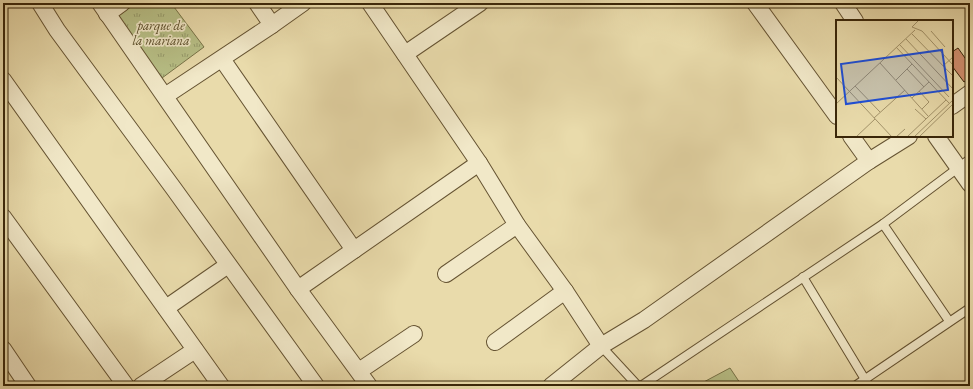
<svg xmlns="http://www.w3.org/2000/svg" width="973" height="389" viewBox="0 0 973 389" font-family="'EB Garamond',serif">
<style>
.park{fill:url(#park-tufts);stroke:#787348}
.pitch{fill:#b8c087;stroke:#787348}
.building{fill:#d18f6f;stroke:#392609}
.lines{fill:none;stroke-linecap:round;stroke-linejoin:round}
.lane-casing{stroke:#655332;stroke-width:10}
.street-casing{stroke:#655332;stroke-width:18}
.lane{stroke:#f1e8c8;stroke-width:8}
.street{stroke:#f1e8c8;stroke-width:16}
.labels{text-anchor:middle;stroke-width:3.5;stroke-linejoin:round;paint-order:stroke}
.park-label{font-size:13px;font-style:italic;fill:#594c28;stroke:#f1e8c8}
.inset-road{fill:none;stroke:#a3936a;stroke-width:1}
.view{fill:#1d4ed8;fill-opacity:0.15;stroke:#1d4ed8;stroke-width:2}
.inset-edge{fill:none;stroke:#392609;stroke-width:2}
</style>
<defs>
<pattern id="park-tufts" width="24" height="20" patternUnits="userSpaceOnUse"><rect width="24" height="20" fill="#b8c087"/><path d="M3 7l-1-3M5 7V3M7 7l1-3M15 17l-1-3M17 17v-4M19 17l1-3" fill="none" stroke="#979c6d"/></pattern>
</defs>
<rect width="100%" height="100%" fill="#e9dbab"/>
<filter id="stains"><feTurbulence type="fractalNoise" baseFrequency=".005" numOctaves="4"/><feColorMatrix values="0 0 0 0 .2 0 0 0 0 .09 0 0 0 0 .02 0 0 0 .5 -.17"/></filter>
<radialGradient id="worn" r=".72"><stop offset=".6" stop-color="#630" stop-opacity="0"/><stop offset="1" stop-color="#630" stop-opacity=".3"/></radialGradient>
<polygon class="park" points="136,3 171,3 204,47 162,78 117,17"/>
<polygon class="pitch" points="730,368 742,386 702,386 700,384"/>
<polygon class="building" points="958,48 970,65 970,78 964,82 952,66 952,52"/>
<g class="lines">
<defs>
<g id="lane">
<polyline points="883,224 949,321"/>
<polyline points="803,277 869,386"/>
<polyline points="601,346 638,386"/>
<polyline points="641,386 883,224 970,159"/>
<polyline points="855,386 970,308"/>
</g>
<g id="street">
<polyline points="40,3 57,30 174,189 316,386"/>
<polyline points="100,3 298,289 369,386"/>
<polyline points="257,3 272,25"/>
<polyline points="370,3 479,163 517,225 565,291 601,346"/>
<polyline points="755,3 837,116"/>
<polyline points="843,3 855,21"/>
<polyline points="107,14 122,3"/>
<polyline points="405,54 480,3"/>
<polyline points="222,59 354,250"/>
<polyline points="3,80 221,386"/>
<polyline points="165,96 272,25 303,3"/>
<polyline points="952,106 970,93"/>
<polyline points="851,136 869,161"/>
<polyline points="936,136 970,184"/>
<polyline points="3,217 126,386"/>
<polyline points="446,274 517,225"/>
<polyline points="298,289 479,163"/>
<polyline points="166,308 228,265"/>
<polyline points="495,342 565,291"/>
<polyline points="3,349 28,386"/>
<polyline points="359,371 414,334"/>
<polyline points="141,386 195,350"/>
<polyline points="551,386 601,346 644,320 869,161 909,136"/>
</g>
</defs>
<use href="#lane" class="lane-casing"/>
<use href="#street" class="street-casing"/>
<use href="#lane" class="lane"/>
<use href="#street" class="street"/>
</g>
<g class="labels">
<g class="park-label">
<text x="161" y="30">parque de<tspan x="161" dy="15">la mariana</tspan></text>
</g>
</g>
<g transform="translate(836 20)">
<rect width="117" height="117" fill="#e9dbab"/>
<path class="inset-road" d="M83 0 76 7 86 11 117 45M95 11 109 27M76 14 117 56M70 19 117 69M63 24 113 77M60 27 113 83M44 43 92 96M107 46 117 37M71 49 88 67M0 57 56 117M60 60 76 44M19 66 44 92M83 71 93 82 86 89M76 78 93 62M0 84 79 10M79 89 90 99M38 98 69 70M20 117 39 99M60 117 69 109M71 117 110 80M78 117 117 80M83 117 117 84"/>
<path class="view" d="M106 30 112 70 10 84 5 44Z"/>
<rect width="117" height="117" class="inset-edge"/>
</g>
<rect width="973" height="389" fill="none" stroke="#e9dbab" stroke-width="16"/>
<rect x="4" y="4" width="965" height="381" fill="none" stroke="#392609" stroke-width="2"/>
<rect x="8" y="8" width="957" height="373" fill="none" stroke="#392609"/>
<rect width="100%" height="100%" filter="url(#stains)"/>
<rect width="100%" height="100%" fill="url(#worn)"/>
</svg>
